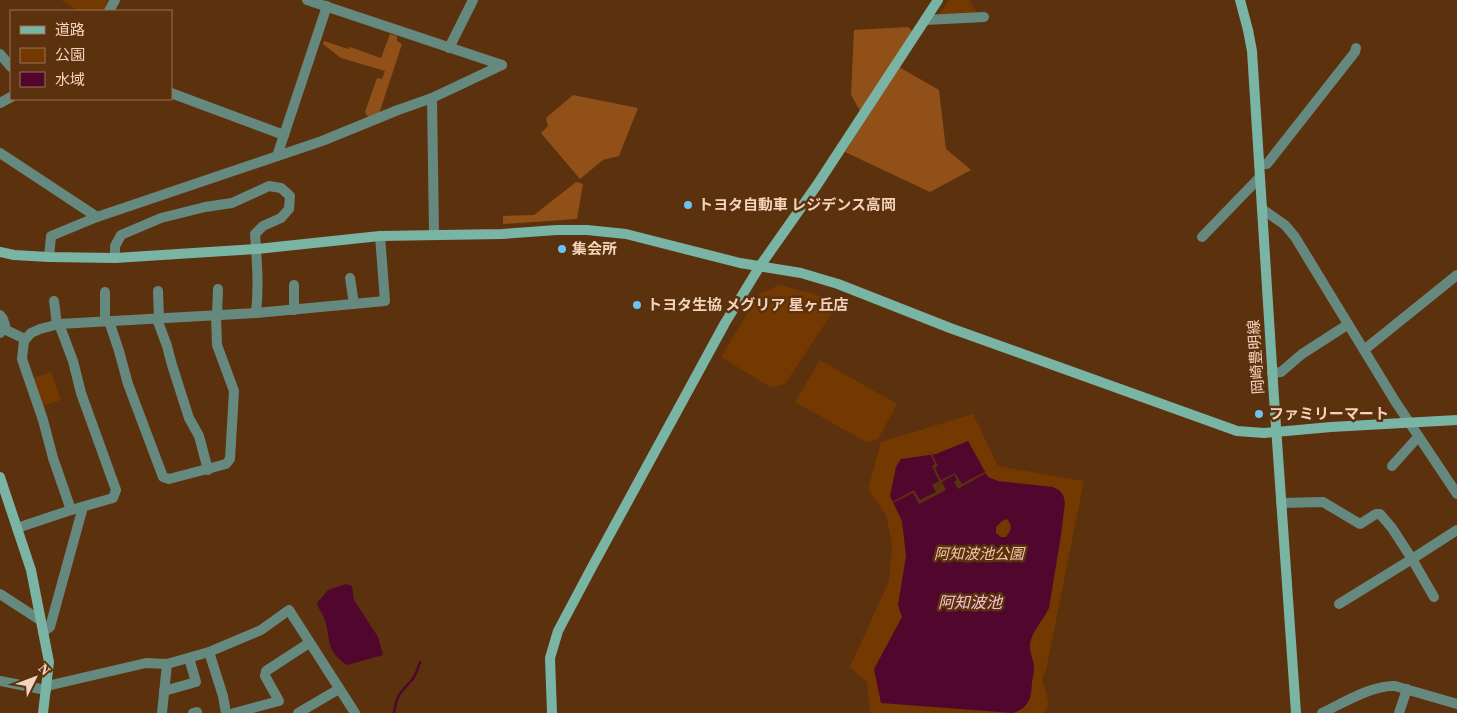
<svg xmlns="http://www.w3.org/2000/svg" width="1457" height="713" viewBox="0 0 1457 713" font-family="'Source Serif 4','Noto Sans JP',serif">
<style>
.green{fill:#743900}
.forest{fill:#925019}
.water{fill:#50062d;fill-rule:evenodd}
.pier{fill:#5b310e}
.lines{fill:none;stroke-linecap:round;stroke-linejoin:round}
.stream{stroke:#50062d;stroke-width:2.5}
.street{stroke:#65897f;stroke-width:10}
.secondary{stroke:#79b4a4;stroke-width:10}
.poi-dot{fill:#6dc2f3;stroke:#5b310e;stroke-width:2}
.labels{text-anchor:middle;stroke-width:5;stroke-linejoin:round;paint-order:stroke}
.poi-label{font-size:15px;font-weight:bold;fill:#f5d4bd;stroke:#5b310e;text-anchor:start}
.street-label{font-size:15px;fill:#f5d4bd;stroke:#5b310e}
.park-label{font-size:15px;font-style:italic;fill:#f5c7a8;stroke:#5b310e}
.water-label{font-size:16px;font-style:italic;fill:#f6c0d3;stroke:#5b310e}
</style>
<rect width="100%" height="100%" fill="#5b310e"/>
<g class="green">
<polygon points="61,0 108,0 103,11 78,11"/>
<polygon points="949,0 969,0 978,14 939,15"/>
<polygon points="779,285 840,301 785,384 770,387 721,357 759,294"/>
<polygon points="820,360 897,404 878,439 866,442 795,402"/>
<polygon points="51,372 61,400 42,406 33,378"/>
<polygon points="973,414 998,466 1084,481 1046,670 1042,679 1049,704 1044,713 870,713 867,682 850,667 889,581 892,544 886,515 868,489 881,442"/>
</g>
<g class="forest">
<polygon points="908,27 912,31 860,111 851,95 854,30"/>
<polygon points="390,34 397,36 397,41 402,44 379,114 369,119 365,112 377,78 382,79 385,71 341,58 323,44 324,41 348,49 350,47 381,58"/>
<polygon points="899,67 939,90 946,149 971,170 930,192 845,152"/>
<polygon points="573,95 638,108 619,156 603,160 580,179 541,133 548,126 546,118"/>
<polygon points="576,182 583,184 577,219 503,224 503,216 534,215"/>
</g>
<g class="water">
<path d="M968 441 988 477 998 481 1053 487 1059 490 1063 495 1065 502 1061 535 1049 608C1043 620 1033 630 1030 643 1029 651 1033 658 1034 666 1034 671 1033 677 1032 682 1031 698 1030 707 1013 713L881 703 874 669 902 617 898 605 906 556 902 521 890 496 896 467 901 459 936 454ZM1007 519C1013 526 1011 530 1006 537H1001L996 533V527L1002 521Z"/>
<path d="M346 584 352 586 354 600 378 637 383 655 347 665C324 649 332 642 325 621 324 615 319 611 317 603L328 590Z"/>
</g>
<polygon class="pier" points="929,452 931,452 938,466 935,468 941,480 955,473 962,484 986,471 986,473 958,489 954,482 957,480 954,475 942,482 946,490 919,504 913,493 893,503 892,502 914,490 920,500 936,492 932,485 939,481 932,466 935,464"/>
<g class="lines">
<path class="stream" d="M394 713C397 695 399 694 411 681 416 676 418 668 420 662"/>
<g class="street">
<polyline points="307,0 502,65"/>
<polyline points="109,11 115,0"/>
<polyline points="925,20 984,17"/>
<polyline points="449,48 473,0"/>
<polyline points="0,54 11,67"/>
<polyline points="171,93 284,135"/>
<polyline points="432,98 434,234"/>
<polyline points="0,103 11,97"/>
<polyline points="0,153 97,217"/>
<polyline points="277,156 327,6"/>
<polyline points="1259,164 1267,164 1355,52 1356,48"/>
<polyline points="1262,209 1285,225 1295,237 1395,401 1457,494"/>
<polyline points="1202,237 1260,177"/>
<polyline points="49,257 51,236 97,217 322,141 398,110 432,98 502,65"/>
<path d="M115 258V246L121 235 161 218 205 207 232 203 269 186 281 188 290 196 289 209 281 218 263 226 255 234C257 261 259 287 256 313"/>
<polyline points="350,278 354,304"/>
<polyline points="294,285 294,310"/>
<polyline points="158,291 159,319"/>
<polyline points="105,292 105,321"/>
<polyline points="54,301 57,325"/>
<polyline points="0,315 3,319 5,325 0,333"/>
<polyline points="217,315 218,289"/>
<polyline points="157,319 167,346 172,365 189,418 199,436 208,470"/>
<polyline points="109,321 119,351 128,384 163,477 169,479 226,464 230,459 234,391 217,345 216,316"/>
<polyline points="4,329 25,339"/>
<polyline points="1364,350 1457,275"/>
<polyline points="1272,373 1281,372 1302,354 1347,325"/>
<polyline points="1392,466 1418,437"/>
<polyline points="1281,503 1323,502 1360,524 1376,514 1380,514 1392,528 1412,559 1339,604"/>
<polyline points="71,510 53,458 43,420 22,359 24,341 31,333 40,329 59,324 256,313 385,301 380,236"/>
<polyline points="17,528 71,510 113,498 116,490 81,393 73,361 59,324"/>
<polyline points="0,594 40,620"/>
<polyline points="1434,597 1412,559 1457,530"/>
<polyline points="43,632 50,627 83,507"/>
<polyline points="209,652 223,696 226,713"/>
<polyline points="0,681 46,690"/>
<polyline points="47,686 146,663 167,664 209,652 261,630 289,610 355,713"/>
<polyline points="164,691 196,682 189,658"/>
<polyline points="162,713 167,664"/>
<polyline points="193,713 197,712"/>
<polyline points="234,713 279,701 265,676 266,671 309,643"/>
<polyline points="298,713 339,689"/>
<path d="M1322 713C1343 703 1372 685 1395 686L1457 704"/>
<polyline points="1399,713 1407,689"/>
</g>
<g class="secondary">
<polyline points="1240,0 1248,30 1252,51 1274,398 1296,713"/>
<polyline points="0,252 14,255 49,257 115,258 257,249 380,236 502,234 557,230 587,230 626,234 740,263 801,273 838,284 950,328 1237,431 1264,433 1331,427 1457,420"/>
<polyline points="0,477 31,570 49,662 43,713"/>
<polyline points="552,713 550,658 558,631 592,567 725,323 760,266 817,185 938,0"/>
</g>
</g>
<g class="poi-dot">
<circle cx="688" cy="205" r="5"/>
<circle cx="562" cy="249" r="5"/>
<circle cx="637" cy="305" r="5"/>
<circle cx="1259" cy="414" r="5"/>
</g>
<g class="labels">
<g class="poi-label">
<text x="698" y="210">トヨタ自動車 レジデンス高岡</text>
<text x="572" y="254">集会所</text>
<text x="647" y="310">トヨタ生協 メグリア 星ヶ丘店</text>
<text x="1269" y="419">ファミリーマート</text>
</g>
<g class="street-label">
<text transform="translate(1256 357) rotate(-94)" y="5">岡崎豊明線</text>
</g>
<g class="park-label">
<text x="979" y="559">阿知波池公園</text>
</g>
<g class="water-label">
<text x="970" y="608">阿知波池</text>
</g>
</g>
<rect x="10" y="10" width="162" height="90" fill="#5b310e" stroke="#997254"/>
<rect x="20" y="26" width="25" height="8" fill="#79b4a4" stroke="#997254"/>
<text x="55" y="35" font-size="15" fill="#f5d4bd">道路</text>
<rect x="20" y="48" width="25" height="15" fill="#743900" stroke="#997254"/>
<text x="55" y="60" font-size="15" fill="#f5d4bd">公園</text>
<rect x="20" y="72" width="25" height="15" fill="#50062d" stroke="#997254"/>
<text x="55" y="85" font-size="15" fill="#f5d4bd">水域</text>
<g transform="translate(35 678) rotate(48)" stroke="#5b310e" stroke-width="4" paint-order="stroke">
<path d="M0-4L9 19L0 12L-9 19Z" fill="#f5d4bd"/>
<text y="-8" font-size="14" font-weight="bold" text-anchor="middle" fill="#f5d4bd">N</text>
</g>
</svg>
